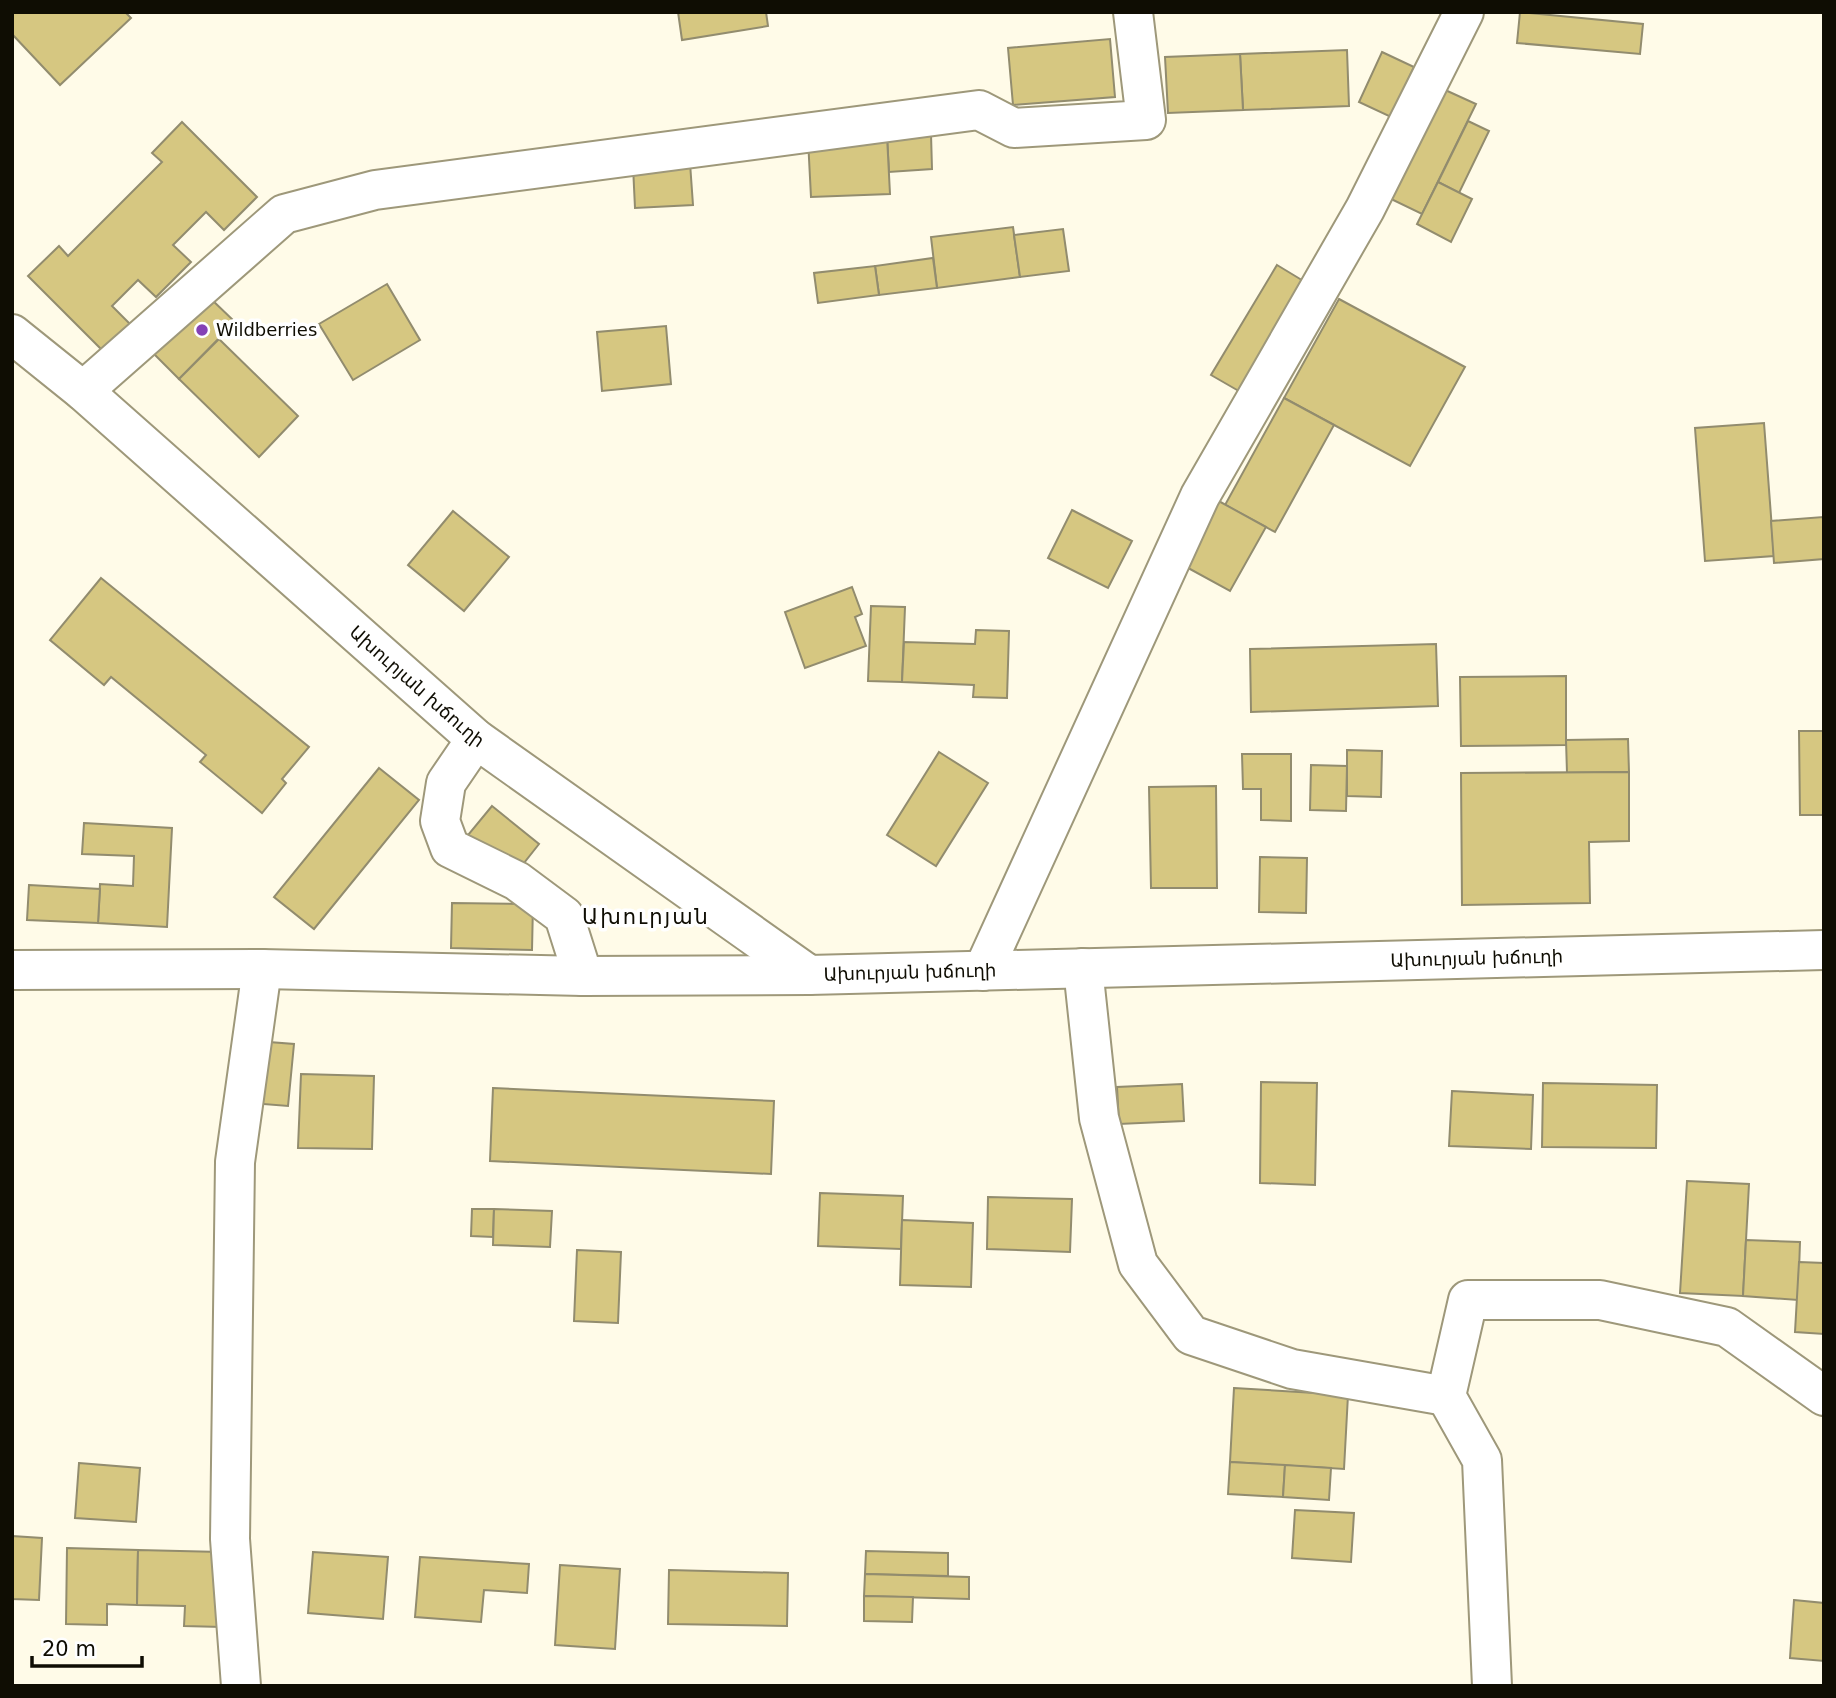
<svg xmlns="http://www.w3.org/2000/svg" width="1836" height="1698" viewBox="0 0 1836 1698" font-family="'DejaVu Sans','Noto Sans Armenian',sans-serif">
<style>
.building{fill:#d6c781;stroke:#928c6e;stroke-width:2}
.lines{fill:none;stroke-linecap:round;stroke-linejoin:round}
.minor-casing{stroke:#9e987a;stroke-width:42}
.major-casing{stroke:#9e987a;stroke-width:42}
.minor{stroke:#fff;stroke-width:38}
.major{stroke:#fff;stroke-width:38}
.poi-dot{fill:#8441b5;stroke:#fff;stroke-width:2.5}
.labels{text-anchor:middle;stroke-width:7;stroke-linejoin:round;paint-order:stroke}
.poi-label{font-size:18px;fill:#0f0d03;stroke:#fff;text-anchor:start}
.street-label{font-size:18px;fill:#0f0d03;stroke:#fff}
.quarter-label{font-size:21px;letter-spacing:2px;fill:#0f0d03;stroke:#fff}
</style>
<rect width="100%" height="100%" fill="#fffbe8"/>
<g class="building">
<polygon points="12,12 125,12 131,18 60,85 12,34"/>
<polygon points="678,12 766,12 768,26 682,40"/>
<polygon points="1520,12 1643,24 1640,54 1517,43"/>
<polygon points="1110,39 1115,97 1013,105 1008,48"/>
<polygon points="1347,50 1349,106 1243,110 1240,54"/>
<polygon points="1382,52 1414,67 1391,117 1359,102"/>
<polygon points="1240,54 1243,110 1168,113 1165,57"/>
<polygon points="1443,89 1476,104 1422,214 1389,198"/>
<polygon points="1468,121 1489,131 1459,193 1438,182"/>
<polygon points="182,122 257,197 224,230 206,212 173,245 191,262 156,297 138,280 112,306 130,324 103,351 28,276 59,246 68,256 162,162 152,153"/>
<polygon points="931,134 932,169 889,172 887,136"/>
<polygon points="887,136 890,194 811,197 808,139"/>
<polygon points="690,163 693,205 635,208 633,166"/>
<polygon points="1438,182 1472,199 1451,242 1417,224"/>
<polygon points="1013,227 1020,277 937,288 931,237"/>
<polygon points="1063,229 1069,271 1020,277 1014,235"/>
<polygon points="933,258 937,288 879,295 875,266"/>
<polygon points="1277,265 1310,285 1244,394 1211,375"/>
<polygon points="875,266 879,295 818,303 814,273"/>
<polygon points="387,284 420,340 353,380 319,324"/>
<polygon points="209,297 235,322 179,379 154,354"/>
<polygon points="1339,299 1465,367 1410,466 1284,398"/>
<polygon points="666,326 671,384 602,391 597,332"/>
<polygon points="219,339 298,416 259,457 179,379"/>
<polygon points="1284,398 1334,425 1275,532 1225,505"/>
<polygon points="1764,423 1774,556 1705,561 1695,428"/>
<polygon points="1215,499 1266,527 1230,591 1179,563"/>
<polygon points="1072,510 1132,541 1108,588 1048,558"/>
<polygon points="453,511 509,557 464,611 408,565"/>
<polygon points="1823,517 1824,559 1774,563 1771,521"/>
<polygon points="101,578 309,747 282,779 286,783 262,813 200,762 206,755 111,677 104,685 50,640"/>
<polygon points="852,587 862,614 855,617 866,646 805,668 785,612"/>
<polygon points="871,606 905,607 902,682 868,681"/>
<polygon points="976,630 1009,631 1007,698 973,697 974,685 902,682 904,642 975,644"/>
<polygon points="1436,644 1438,706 1251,712 1250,649"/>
<polygon points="1566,676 1566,745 1461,746 1460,677"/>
<polygon points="1799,731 1824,731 1824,815 1800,815"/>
<polygon points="1628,739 1629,772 1567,773 1566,740"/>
<polygon points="1347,750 1382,751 1381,797 1347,796"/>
<polygon points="939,752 988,783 936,866 887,835"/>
<polygon points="1242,754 1291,754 1291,821 1261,820 1261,789 1243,789"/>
<polygon points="1311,765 1347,766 1346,811 1310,810"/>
<polygon points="379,768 419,800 314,929 274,897"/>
<polygon points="1629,772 1629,841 1589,842 1590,903 1462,905 1461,773"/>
<polygon points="1216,786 1217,888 1151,888 1149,787"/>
<polygon points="492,806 539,844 516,873 468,835"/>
<polygon points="84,823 172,828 167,927 98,923 100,884 133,886 134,856 82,854"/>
<polygon points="1260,857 1307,858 1306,913 1259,912"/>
<polygon points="29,885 100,889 98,923 27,920"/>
<polygon points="452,903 533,904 532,950 451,948"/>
<polygon points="256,1041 294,1044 288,1106 250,1103"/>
<polygon points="301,1074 374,1076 372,1149 298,1148"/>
<polygon points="1261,1082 1317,1083 1315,1185 1260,1183"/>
<polygon points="1543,1083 1657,1085 1656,1148 1542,1147"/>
<polygon points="1182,1084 1184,1121 1119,1124 1117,1087"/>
<polygon points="493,1088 774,1101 771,1174 490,1161"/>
<polygon points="1452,1091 1533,1095 1531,1149 1449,1146"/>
<polygon points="1687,1181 1749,1184 1743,1296 1680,1293"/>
<polygon points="820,1193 903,1196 901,1249 818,1246"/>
<polygon points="988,1197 1072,1199 1070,1252 987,1249"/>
<polygon points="472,1209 494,1209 493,1237 471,1236"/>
<polygon points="494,1209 552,1211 550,1247 493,1245"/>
<polygon points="902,1220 973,1223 971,1287 900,1285"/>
<polygon points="1746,1240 1800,1242 1798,1300 1743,1296"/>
<polygon points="577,1250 621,1252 618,1323 574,1321"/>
<polygon points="1799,1262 1824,1263 1824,1334 1795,1332"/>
<polygon points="1234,1388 1348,1395 1344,1469 1230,1462"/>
<polygon points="1230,1462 1285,1465 1283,1497 1228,1494"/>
<polygon points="79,1463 140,1468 136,1522 75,1518"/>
<polygon points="1285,1465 1331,1468 1329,1500 1283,1497"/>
<polygon points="1295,1510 1354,1513 1351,1562 1292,1558"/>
<polygon points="12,1536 42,1538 39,1600 12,1599"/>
<polygon points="67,1548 138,1550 137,1605 107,1604 107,1625 66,1624"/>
<polygon points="138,1550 221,1552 222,1627 184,1626 185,1606 137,1605"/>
<polygon points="866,1551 948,1553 948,1576 865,1574"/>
<polygon points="313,1552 388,1557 383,1619 308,1613"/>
<polygon points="420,1557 529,1564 527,1593 484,1590 481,1622 415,1617"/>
<polygon points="560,1565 620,1569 615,1649 555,1645"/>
<polygon points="669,1570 788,1573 787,1626 668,1624"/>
<polygon points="865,1574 969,1577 969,1599 864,1596"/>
<polygon points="864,1596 913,1597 912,1622 864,1621"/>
<polygon points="1794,1600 1824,1603 1824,1661 1790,1658"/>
</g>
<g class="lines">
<defs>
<g id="minor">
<polyline points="83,391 284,214 375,190 979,110 1014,128 1146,120 1133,12"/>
<polyline points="476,739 446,783 440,821 450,848 517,881 564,916 583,976"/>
<polyline points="1083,968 1099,1118 1138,1264 1191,1335 1292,1369 1446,1396"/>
<polyline points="12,970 262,969 583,976 809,975"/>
<polyline points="983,971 1200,496 1365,209 1464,12"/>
<polyline points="241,1686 230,1539 235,1162 262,969"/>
<polyline points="1492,1686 1482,1460 1446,1396 1468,1300 1600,1300 1727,1327 1824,1396"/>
</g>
<g id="major">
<path id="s1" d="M12 334 83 391 476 739 809 975 1824 950"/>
</g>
</defs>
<use href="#minor" class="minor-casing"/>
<use href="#major" class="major-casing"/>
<use href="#minor" class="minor"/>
<use href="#major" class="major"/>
</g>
<circle class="poi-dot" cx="202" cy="330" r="7"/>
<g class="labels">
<g class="poi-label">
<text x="216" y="336">Wildberries</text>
</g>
<g class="street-label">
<text dy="6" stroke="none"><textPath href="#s1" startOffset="537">Ախուրյան խճուղի</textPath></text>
<text dy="6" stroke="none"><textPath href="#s1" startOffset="1692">Ախուրյան խճուղի</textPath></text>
<text dy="6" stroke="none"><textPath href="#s1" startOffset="1125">Ախուրյան խճուղի</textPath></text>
</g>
<g class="quarter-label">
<text x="646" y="924">Ախուրյան</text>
</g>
</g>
<rect width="1836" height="1698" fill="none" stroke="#0f0d03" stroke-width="28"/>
<path d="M32 1656v10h110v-10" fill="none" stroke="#0f0d03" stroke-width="3.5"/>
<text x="42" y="1656" font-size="21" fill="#0f0d03" stroke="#ffffff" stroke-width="5" paint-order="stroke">20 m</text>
</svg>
